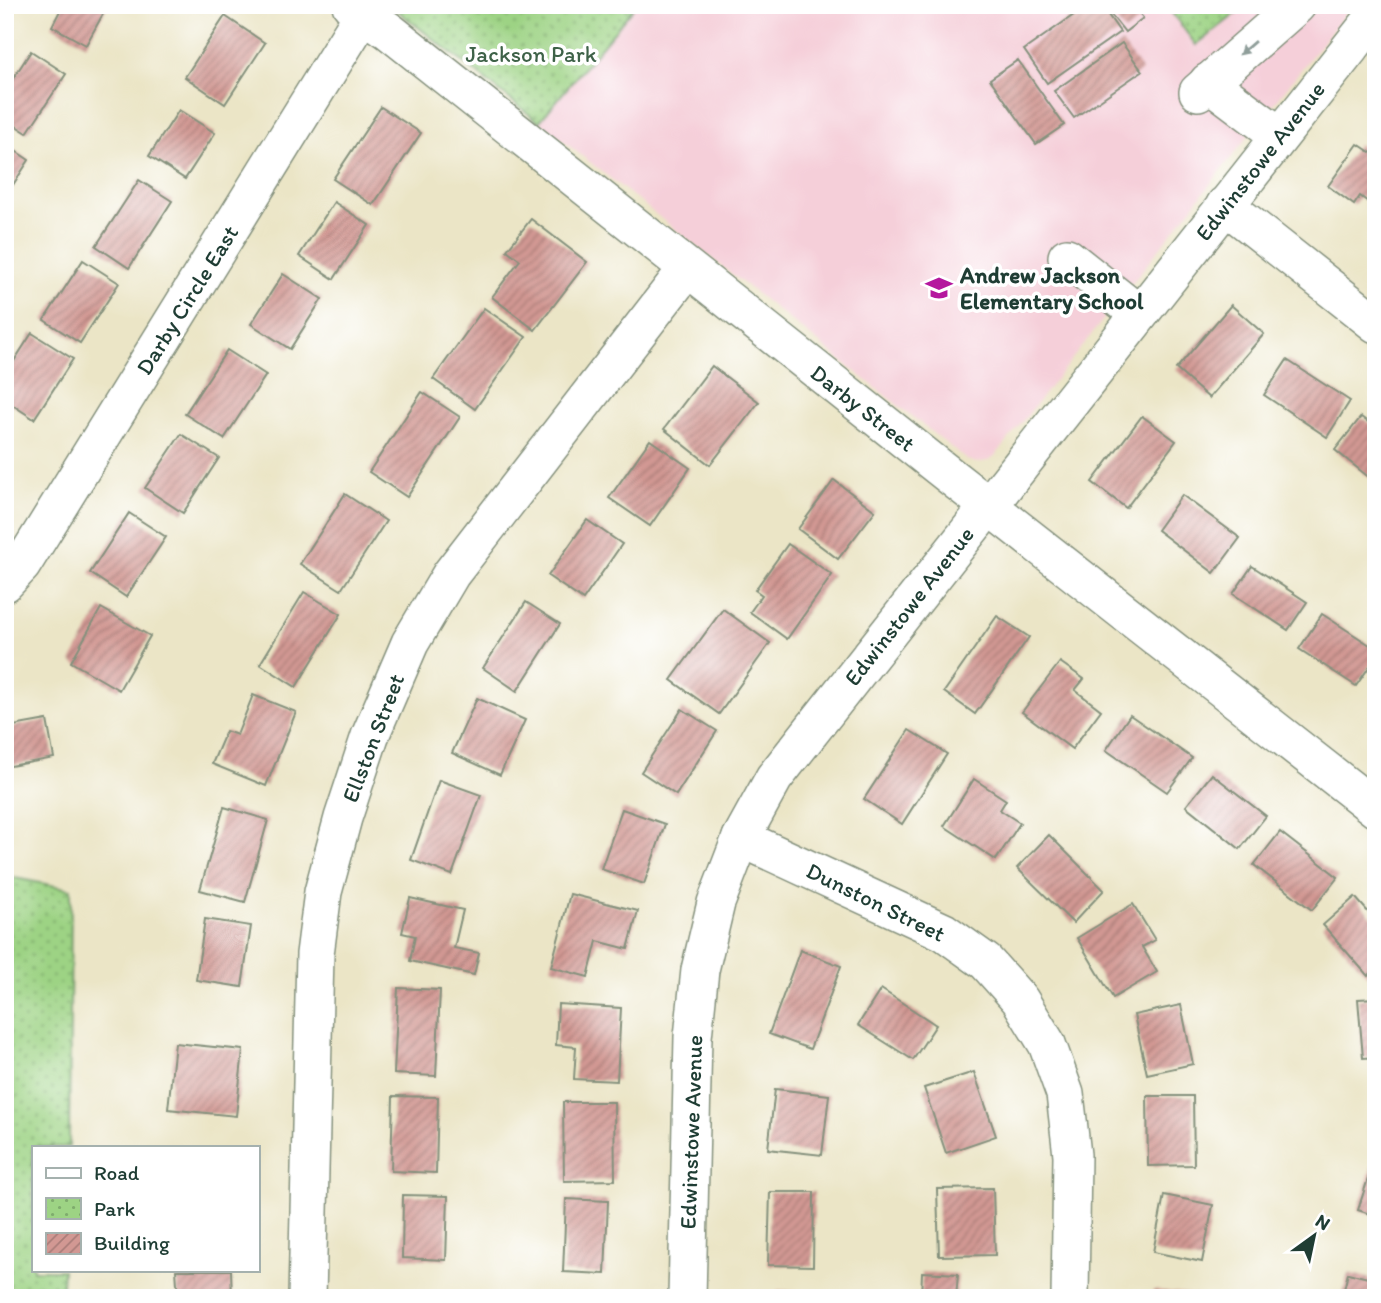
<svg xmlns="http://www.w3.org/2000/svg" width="1381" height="1303" viewBox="0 0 1381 1303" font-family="Itim,sans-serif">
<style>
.built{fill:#f5cfd9}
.park{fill:url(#park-dots);stroke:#5e885c;stroke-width:2}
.building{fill:url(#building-hatch)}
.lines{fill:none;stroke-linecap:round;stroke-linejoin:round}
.minor-casing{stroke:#85917d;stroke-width:40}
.minor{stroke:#fff;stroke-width:37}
.oneway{fill:#8f9e9a}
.labels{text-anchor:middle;stroke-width:7;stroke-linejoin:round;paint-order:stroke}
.park-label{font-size:23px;fill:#3e6248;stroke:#fff}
.street-label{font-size:23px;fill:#1f3d34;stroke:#fff}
.poi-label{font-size:23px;font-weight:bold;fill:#1f3d34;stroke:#fff;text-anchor:start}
</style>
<defs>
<pattern id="park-dots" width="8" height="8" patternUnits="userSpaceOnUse" patternTransform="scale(1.75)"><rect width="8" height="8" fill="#9dd384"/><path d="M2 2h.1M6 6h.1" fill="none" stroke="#7fac6d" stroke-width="1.8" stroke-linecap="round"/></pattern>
<pattern id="building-hatch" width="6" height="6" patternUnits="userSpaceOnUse" patternTransform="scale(1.75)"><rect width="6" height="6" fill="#d29893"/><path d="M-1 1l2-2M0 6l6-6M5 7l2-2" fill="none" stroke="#aa7d79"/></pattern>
</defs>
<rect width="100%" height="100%" fill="#fff"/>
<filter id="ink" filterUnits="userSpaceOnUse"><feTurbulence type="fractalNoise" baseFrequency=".0143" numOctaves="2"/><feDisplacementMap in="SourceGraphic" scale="14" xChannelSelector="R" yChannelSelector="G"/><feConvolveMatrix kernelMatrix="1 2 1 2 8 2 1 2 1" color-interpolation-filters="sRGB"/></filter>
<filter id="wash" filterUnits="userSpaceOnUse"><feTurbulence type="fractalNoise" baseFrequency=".00686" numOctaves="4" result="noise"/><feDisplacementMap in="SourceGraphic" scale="28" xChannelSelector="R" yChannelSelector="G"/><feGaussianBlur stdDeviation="1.57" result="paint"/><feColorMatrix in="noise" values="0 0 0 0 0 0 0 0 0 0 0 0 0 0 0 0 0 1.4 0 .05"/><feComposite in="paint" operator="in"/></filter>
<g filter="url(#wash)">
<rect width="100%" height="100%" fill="#ebe5c6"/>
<polygon class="built" points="636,5 1352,5 996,455 987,461 977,463 967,460 539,122"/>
<g class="park">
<polygon points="390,5 636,5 539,122"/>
<polygon points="1166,5 1247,5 1196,45"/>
<polygon points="5,876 71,889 69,1147 33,1147 33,1270 63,1270 61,1298 5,1298"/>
</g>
<g id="blocks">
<g class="building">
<polygon points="63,5 108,5 86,45 52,26"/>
<polygon points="1088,5 1101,5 1120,32 1047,83 1024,50"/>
<polygon points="1107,5 1133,5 1143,18 1125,32 1105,7"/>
<polygon points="225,16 265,43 225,104 185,77"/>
<polygon points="1122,43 1142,71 1074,118 1054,91"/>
<polygon points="31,51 66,74 27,133 5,119 5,91"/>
<polygon points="1018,60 1064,125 1036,144 990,79"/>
<polygon points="381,107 421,133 373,205 333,179"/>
<polygon points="179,110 215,133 185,179 149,156"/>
<polygon points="5,144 29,160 5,197"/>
<polygon points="1358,144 1376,156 1376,208 1360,196 1354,205 1328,186"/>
<polygon points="139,180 172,201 129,268 96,246"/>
<polygon points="334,202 369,225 334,279 299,256"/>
<polygon points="531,219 587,262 535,330 492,297 520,260 507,250"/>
<polygon points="83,260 119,283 80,343 44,320"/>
<polygon points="283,274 322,299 290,349 251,324"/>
<polygon points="1231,305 1264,334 1209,398 1176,369"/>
<polygon points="484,308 526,337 475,409 433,379"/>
<polygon points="32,333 73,359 34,419 5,400 5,375"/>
<polygon points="227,350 266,375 224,439 185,414"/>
<polygon points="1287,360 1350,401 1327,437 1264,395"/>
<polygon points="712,366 759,402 710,465 664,429"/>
<polygon points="422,392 460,417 407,497 369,472"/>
<polygon points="1142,416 1176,441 1126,508 1092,482"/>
<polygon points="1361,417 1376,428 1376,483 1335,450"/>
<polygon points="181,434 219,458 183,513 145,488"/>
<polygon points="650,440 690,468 650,526 609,498"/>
<polygon points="834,480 875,511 838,559 798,529"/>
<polygon points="345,494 386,521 341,590 300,564"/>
<polygon points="1182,495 1240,538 1214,573 1157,530"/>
<polygon points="129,513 166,537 126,597 90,573"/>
<polygon points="587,520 622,544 583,600 548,576"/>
<polygon points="788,544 832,575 787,639 750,612 762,595 755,590"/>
<polygon points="1252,566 1307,602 1288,630 1233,594"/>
<polygon points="304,592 341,614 296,687 260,664"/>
<polygon points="526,602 560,624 517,691 483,668"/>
<polygon points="101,608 150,636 119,690 71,662"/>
<polygon points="723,609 770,643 719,714 671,680"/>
<polygon points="1322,614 1376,649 1376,657 1356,686 1299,649"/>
<polygon points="997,616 1029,637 975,714 944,692"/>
<polygon points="1060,662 1084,679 1075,690 1101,710 1072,749 1022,712"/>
<polygon points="253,695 296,712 266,786 212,764 226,731 237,735"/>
<polygon points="477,698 525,720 500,775 452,753"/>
<polygon points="682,709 717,731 676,795 641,772"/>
<polygon points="1130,715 1192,758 1167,792 1106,750"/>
<polygon points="5,720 8,727 47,720 54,758 5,767"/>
<polygon points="909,730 947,754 902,824 864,799"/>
<polygon points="1212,774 1266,816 1240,849 1186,806"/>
<polygon points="974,779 1006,800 1000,810 1020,823 996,860 944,826"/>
<polygon points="439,780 481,795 452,875 411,860"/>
<polygon points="224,807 268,820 245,902 200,890"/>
<polygon points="622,809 665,824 644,884 601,869"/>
<polygon points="1280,832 1338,877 1312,910 1254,865"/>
<polygon points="1049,835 1104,890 1073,923 1017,868"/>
<polygon points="570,894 638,911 628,949 597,941 588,977 551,967"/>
<polygon points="1355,897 1376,921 1376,969 1368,976 1323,925"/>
<polygon points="410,898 463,910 454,948 479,953 474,975 410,961 415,936 402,933"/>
<polygon points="1133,904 1155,940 1142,947 1157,972 1113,998 1077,938"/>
<polygon points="205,919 251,926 242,987 196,980"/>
<polygon points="800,950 841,966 810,1049 769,1034"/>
<polygon points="398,988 440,990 436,1076 394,1074"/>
<polygon points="881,989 936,1025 913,1060 858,1025"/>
<polygon points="1376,998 1376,1057 1363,1058 1358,999"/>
<polygon points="558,1004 621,1008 617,1081 574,1079 576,1047 556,1045"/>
<polygon points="1181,1005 1193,1064 1147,1074 1134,1015"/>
<polygon points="175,1043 243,1050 236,1116 168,1109"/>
<polygon points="974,1072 996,1136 946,1153 924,1088"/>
<polygon points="775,1089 829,1095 822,1155 768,1149"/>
<polygon points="393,1096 438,1097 436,1173 391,1171"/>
<polygon points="1147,1096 1193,1096 1194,1165 1148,1166"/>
<polygon points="563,1102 614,1102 615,1180 564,1181"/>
<polygon points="1372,1166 1376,1168 1376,1216 1358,1210"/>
<polygon points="993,1188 995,1255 939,1256 937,1189"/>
<polygon points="770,1192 814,1192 813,1266 768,1265"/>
<polygon points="403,1195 448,1196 446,1260 402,1258"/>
<polygon points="1164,1195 1213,1205 1202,1262 1153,1252"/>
<polygon points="566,1199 608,1201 605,1274 563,1272"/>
<polygon points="176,1270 231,1270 232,1298 178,1298"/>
<polygon points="922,1272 958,1274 956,1298 921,1298"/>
<polygon points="1348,1273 1376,1280 1376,1298 1342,1298"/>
<polygon points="778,1290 826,1294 826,1298 777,1298"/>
<polygon points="1153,1290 1197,1295 1196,1298 1153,1298"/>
</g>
</g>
</g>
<g filter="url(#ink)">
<use href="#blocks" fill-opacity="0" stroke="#85917d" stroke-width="2"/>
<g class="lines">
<defs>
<g id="minor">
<polyline points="351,5 389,31 954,479 1376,809"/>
<polyline points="1208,82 1280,136"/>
<polyline points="1198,92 1297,5"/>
<polyline points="1225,205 1376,324"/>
<polyline points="1067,257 1139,314"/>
<polyline points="5,583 22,565 364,13"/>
<polyline points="741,838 944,932 986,962 1020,1000 1047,1044 1065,1094 1072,1155 1070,1298"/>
<polyline points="307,1298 315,954 323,892 343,818 370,736 410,643 451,574 687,269"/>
<polyline points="687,1298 693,1037 700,970 716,903 741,838 774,778 1376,15"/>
</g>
</defs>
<use href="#minor" class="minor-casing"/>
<use href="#minor" class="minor"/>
</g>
<defs><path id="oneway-solid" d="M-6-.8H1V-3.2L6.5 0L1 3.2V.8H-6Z" transform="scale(1.75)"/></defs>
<use class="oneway" href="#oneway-solid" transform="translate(1247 48) rotate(139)"/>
</g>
<defs>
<symbol id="school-bare" viewBox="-9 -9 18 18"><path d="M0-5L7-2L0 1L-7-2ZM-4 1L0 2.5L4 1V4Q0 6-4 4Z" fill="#b5179e" stroke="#fff" stroke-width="2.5" paint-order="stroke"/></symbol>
</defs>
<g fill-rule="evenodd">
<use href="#school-bare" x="920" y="269" width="38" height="38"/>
</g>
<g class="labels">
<g class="park-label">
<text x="531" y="62">Jackson Park</text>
</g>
<g class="street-label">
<text transform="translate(1260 161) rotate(-52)" y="8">Edwinstowe Avenue</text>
<text transform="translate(187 300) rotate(-58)" y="8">Darby Circle East</text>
<text transform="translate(863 408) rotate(38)" y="8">Darby Street</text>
<text transform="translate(909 606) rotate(-52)" y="8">Edwinstowe Avenue</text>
<text transform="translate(373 738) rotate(-69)" y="8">Ellston Street</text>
<text transform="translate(876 902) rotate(26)" y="8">Dunston Street</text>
<text transform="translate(691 1132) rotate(-88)" y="8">Edwinstowe Avenue</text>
</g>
<g class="poi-label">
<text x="960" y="283">Andrew Jackson<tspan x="960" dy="26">Elementary School</tspan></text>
</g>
</g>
<rect width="1381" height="1303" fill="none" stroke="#fff" stroke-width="28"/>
<rect x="32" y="1146" width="228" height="126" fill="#ffffff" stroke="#a5b1ae" stroke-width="2"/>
<rect x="46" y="1168" width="35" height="10" fill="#ffffff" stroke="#a5b1ae" stroke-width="2"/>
<text x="94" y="1180" font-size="21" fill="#1f3d34">Road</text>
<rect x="46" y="1198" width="35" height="21" fill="url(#park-dots)" stroke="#a5b1ae" stroke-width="2"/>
<text x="94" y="1216" font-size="21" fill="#1f3d34">Park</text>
<rect x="46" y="1233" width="35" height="21" fill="url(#building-hatch)" stroke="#a5b1ae" stroke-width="2"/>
<text x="94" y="1250" font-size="21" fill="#1f3d34">Building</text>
<g transform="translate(1314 1236) rotate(33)" stroke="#ffffff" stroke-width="5" paint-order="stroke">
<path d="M0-5L12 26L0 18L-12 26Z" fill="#1f3d34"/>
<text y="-10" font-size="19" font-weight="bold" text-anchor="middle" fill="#1f3d34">N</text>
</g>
</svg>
